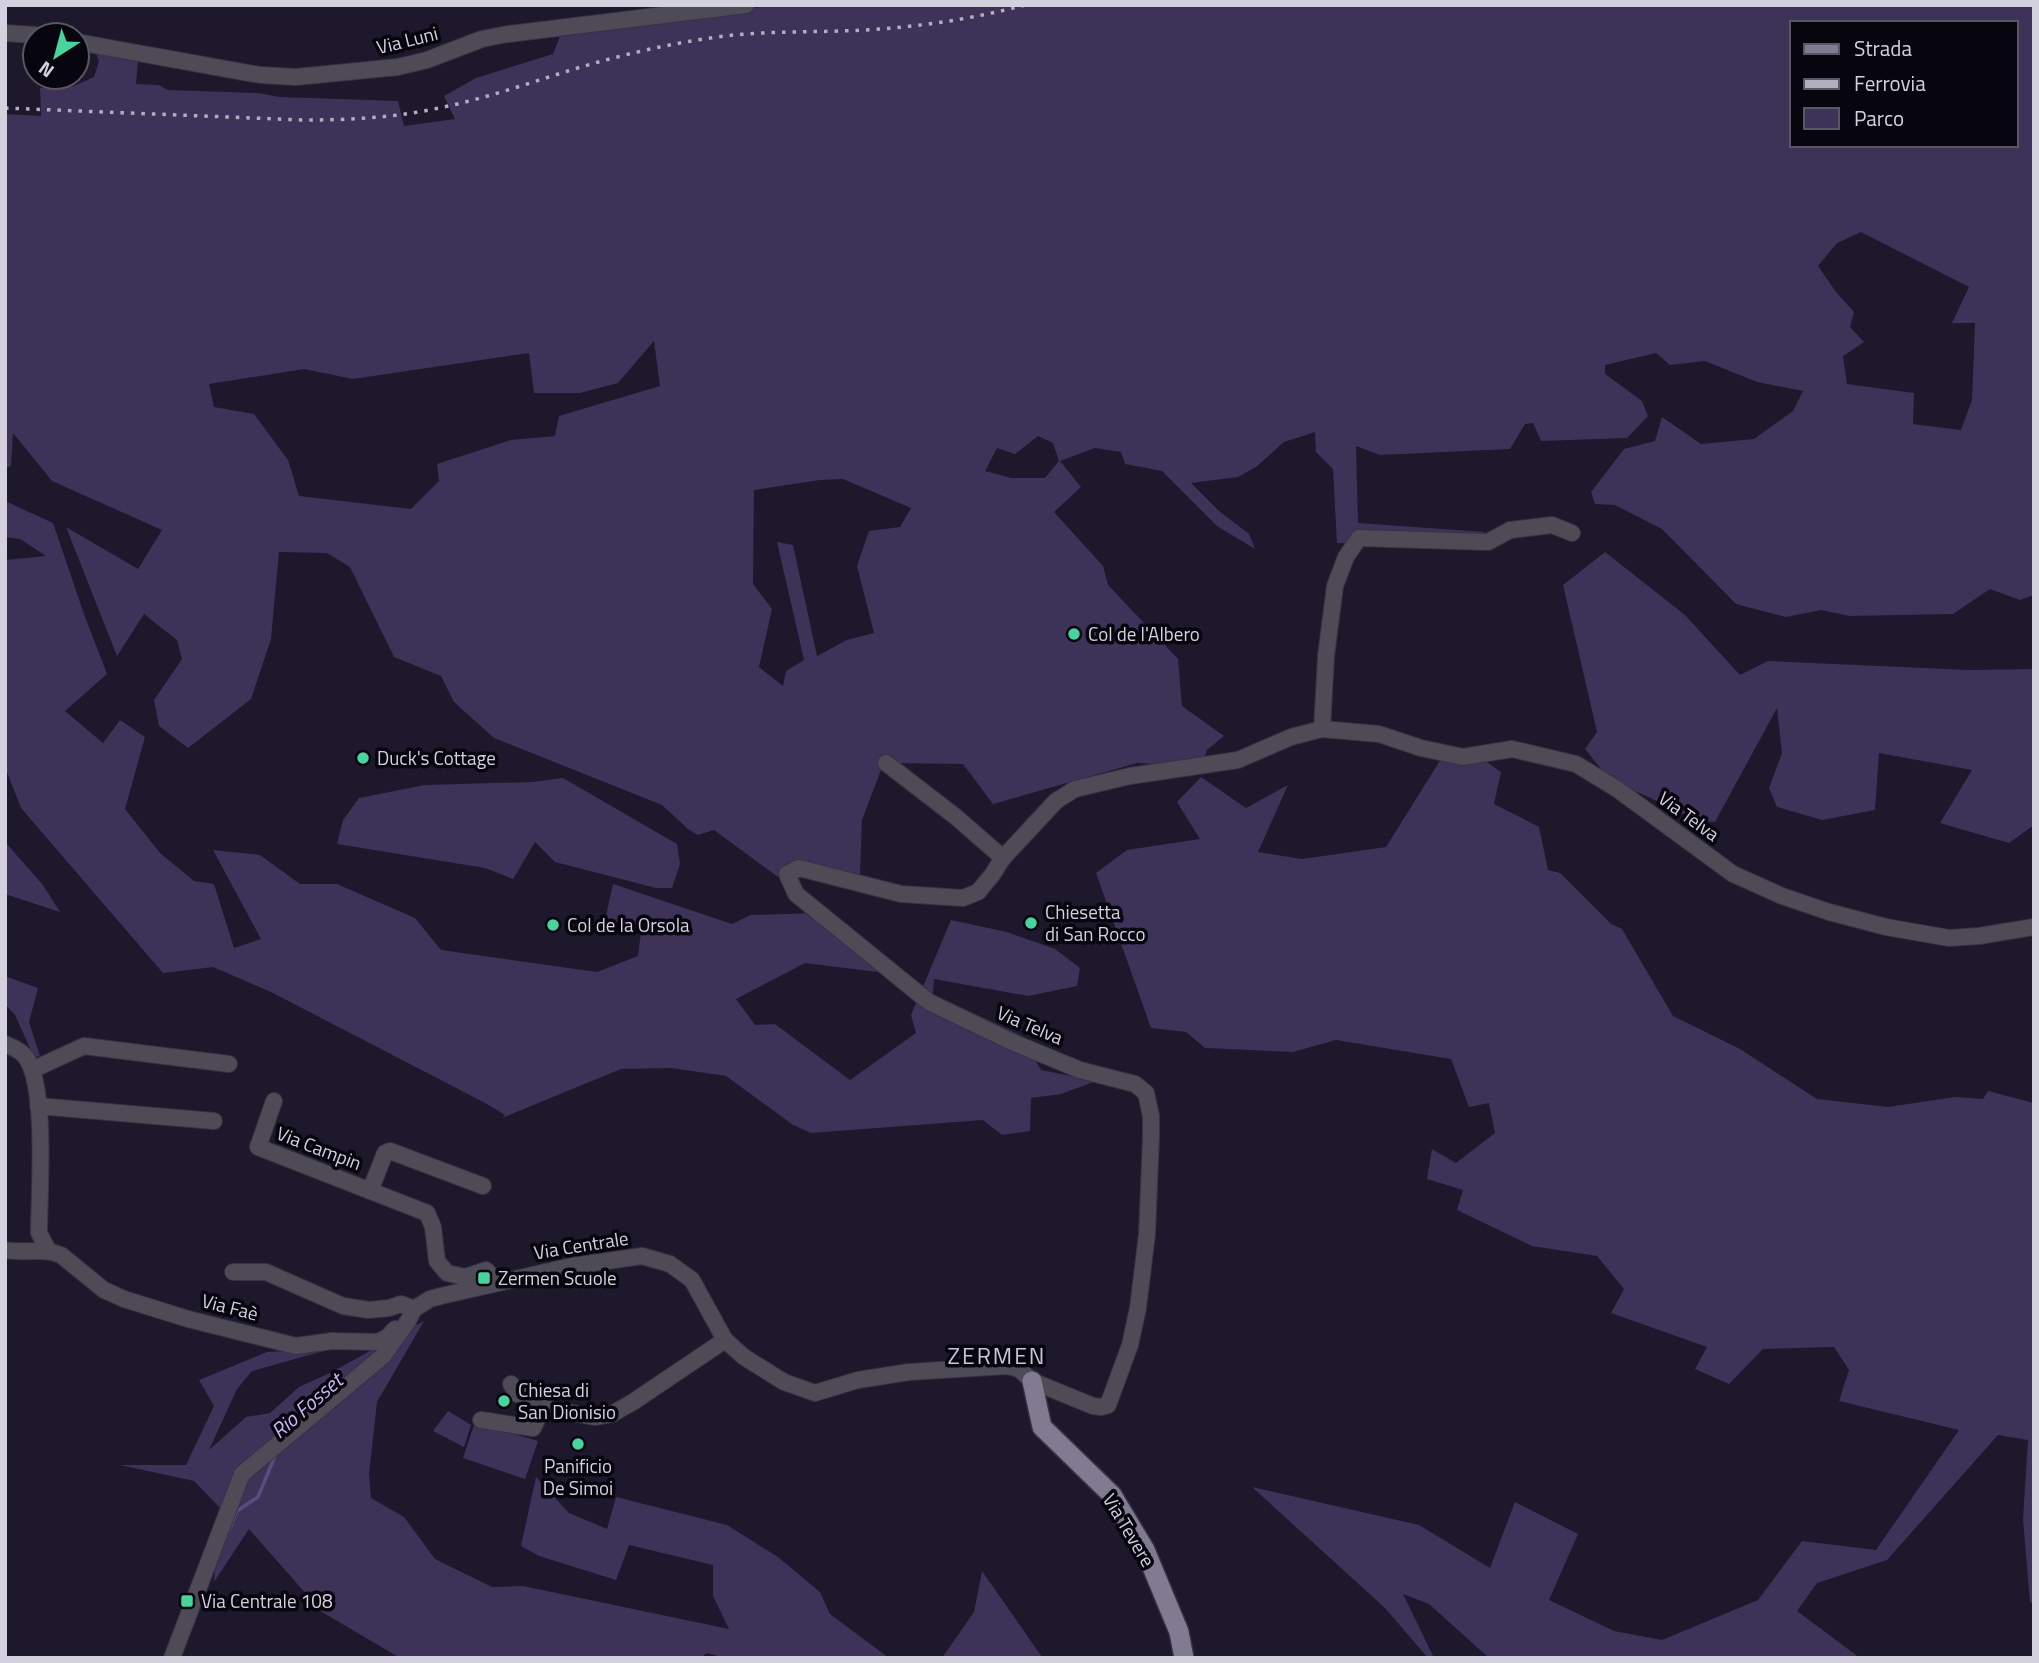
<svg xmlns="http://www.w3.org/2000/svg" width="2039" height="1663" viewBox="0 0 2039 1663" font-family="'Titillium Web',sans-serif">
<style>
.green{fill:#3d3258;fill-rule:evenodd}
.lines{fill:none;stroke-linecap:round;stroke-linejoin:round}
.stream{stroke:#594c7e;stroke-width:3.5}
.minor-casing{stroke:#373244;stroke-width:18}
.major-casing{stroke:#373244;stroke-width:22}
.minor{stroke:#4e4b56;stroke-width:16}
.major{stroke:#807b90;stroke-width:19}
.rail{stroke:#b2aebd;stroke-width:3.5;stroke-dasharray:3.5 7;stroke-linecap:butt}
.poi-dot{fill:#47d49d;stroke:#07050d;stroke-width:2.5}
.labels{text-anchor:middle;stroke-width:7;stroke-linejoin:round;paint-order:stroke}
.street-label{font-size:19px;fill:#d4d1df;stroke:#07050d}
.poi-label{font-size:19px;fill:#d4d1df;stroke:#07050d;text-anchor:start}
.water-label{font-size:21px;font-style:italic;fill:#c9b9f8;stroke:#07050d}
.quarter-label{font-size:23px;letter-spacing:2px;fill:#c9c3de;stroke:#07050d}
</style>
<rect width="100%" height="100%" fill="#1d182b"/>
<g class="green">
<path d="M779 5H2034V595L2020 600 1990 589 1953 614 1850 616 1821 610 1786 617 1736 604 1662 529 1615 505 1595 504 1591 492 1624 449 1655 441 1662 417 1701 444 1754 439 1793 411 1803 391 1757 382 1705 361 1670 365 1656 353 1605 365V374L1642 401 1648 416 1627 438 1541 441 1533 423 1525 424 1510 449 1380 455 1356 446 1358 523 1485 532 1476 547 1337 543 1333 469 1316 452 1315 432 1284 442 1256 467 1238 477 1191 483 1219 511 1249 534 1255 549 1217 526 1162 471 1125 464 1121 452 1095 448 1060 461 1081 487 1054 512 1103 566 1108 585 1178 659 1182 706 1224 736 1207 750 1201 767 1137 763 993 804 963 764 886 763 881 770 862 820 860 876 801 864 778 877 714 830 698 835 688 829 662 805 494 738 454 702 441 676 394 657 350 567 327 553 279 552 271 639 251 699 188 748 159 726 154 700 182 659 177 640 144 614 117 656 66 527 138 569 162 530 52 481 13 433 11 466 5 468V114L41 116 40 88 74 86 94 77 99 61 95 51 138 60 136 84 159 85 168 90 258 93 280 97 398 101 404 126 455 119 444 96 476 78 553 54 560 36 647 21ZM1792 23H2016V145H1792ZM1861 232 1969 287 1952 323H1975L1972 400 1961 430 1913 424 1914 393 1847 384 1843 356 1864 342 1850 327 1854 312 1836 292 1818 266 1837 243ZM654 341 660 386 559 416 555 436 511 440 437 464 439 481 411 509 299 496 288 460 254 414 214 407 209 384 304 369 353 379 529 353 534 393H580L618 383ZM1038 436 1053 443 1059 461 1045 478H1011L985 471 997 448 1015 454ZM843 479 911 508 900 527 869 531 857 566 874 633 847 640 817 656 793 545 777 542 804 660 786 671 783 686 759 667 772 609 753 584 754 490 820 480Z"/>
<polygon points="5,501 53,523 84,614 107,674 65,711 103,743 120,720 145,737 125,809 160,853 194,881 214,884 234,948 261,939 213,850 260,855 300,884 337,884 415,918 441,950 597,972 638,956 641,932 605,920 613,884 732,924 751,915 819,913 894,974 805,963 736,999 755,1025 775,1024 850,1080 916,1033 911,1015 951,920 1007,932 1055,949 1080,968 1077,986 1028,996 934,979 933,994 1022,1036 1041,1070 1096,1081 1061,1094 1031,1098 1030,1131 1002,1135 983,1120 811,1133 793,1125 726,1076 671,1068 621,1069 502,1118 505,1115 487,1104 271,992 213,967 163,973 21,808 5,767 5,560 46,556 20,539 5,537"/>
<polygon points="1605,552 1685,615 1740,675 1768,661 1970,670 2034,669 2034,825 2009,843 1940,823 1972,770 1879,753 1875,810 1822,820 1777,807 1769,788 1782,753 1777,708 1715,822 1698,821 1640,793 1617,789 1585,749 1597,732 1563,585"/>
<polygon points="1441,759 1484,760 1501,772 1494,804 1539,827 1548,870 1560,873 1611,924 1622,929 1673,1016 1740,1049 1817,1099 1888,1107 1955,1097 1983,1099 1988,1091 2034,1103 2034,1604 2030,1602 2023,1519 2028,1440 1998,1435 1887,1560 1817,1583 1797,1611 1860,1658 1489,1658 1429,1604 1403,1594 1434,1658 1428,1658 1385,1608 1252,1487 1419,1525 1490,1568 1515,1502 1578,1534 1549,1600 1614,1631 1662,1640 1758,1600 1802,1541 1876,1550 1959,1430 1839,1401 1849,1370 1834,1347 1763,1349 1729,1384 1695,1369 1707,1347 1611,1313 1624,1289 1597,1256 1532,1246 1457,1210 1463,1190 1427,1179 1432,1149 1456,1163 1495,1133 1489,1103 1469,1107 1451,1059 1336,1040 1293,1052 1205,1048 1186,1032 1151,1028 1096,873 1127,850 1200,839 1177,802 1201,777 1246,808 1288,785 1258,852 1302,859 1386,847"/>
<polygon points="563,778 677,844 680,864 672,888 656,888 555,862 535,842 513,879 485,868 337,844 343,820 359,798 425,785 532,782"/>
<polygon points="5,842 43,885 60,912 5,894"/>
<polygon points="5,976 38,988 29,1022 40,1056 34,1057 15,1015 5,1004"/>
<polygon points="424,1321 377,1402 369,1474 371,1498 404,1517 435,1559 492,1587 523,1586 729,1629 713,1596 713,1565 629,1545 616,1580 539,1556 521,1546 536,1477 569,1513 607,1529 616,1497 727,1525 778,1557 820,1592 830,1614 889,1658 724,1658 707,1653 700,1658 400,1658 322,1612 249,1529 214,1582 220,1508 194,1481 120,1465 186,1465 214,1406 199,1380 267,1352 331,1349 252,1371 237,1389 209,1450 246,1417 270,1413 299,1387 332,1372"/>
<polygon points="448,1411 471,1425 464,1447 433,1431"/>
<polygon points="475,1422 538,1441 525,1479 463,1458"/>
<polygon points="982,1571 1042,1657 1042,1658 942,1658 974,1612"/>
</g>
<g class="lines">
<polyline class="stream" points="229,1530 237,1511 258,1497 275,1456"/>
<defs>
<g id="minor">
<polyline points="5,33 35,35"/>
<polyline points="77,42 260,75 296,77 398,67 427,60 482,39 508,34 746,5"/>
<polyline points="1322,729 1326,656 1335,586 1346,557 1359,538 1488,542 1510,530 1552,525 1572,533"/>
<polyline points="886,763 956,817 1003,858"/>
<path d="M5 1044C13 1047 23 1052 27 1059 47 1091 39 1193 39 1233L46 1246 47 1251"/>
<polyline points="32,1070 84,1046 229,1064"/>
<polyline points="274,1101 258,1147 427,1213 433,1227 437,1261 447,1273 465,1277 486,1270 497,1282"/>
<polyline points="38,1106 214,1121"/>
<polyline points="370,1191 385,1153 390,1151 483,1186"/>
<path d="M5 1250C24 1254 42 1247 61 1255L104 1290 124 1299 188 1319 296 1346 332 1341 378 1342 388 1337 395 1329"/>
<polyline points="233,1272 266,1272 343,1306 369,1310 389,1308 401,1304 414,1309"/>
<polyline points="511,1384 517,1394 530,1395 543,1408 595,1417 612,1414 633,1402 725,1340"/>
<polyline points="481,1420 533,1428 543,1408"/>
<polyline points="172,1658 242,1474 383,1356 408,1321 414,1309 430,1299 441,1296 572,1266 642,1256 670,1264 692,1280 725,1340 744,1357 784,1382 815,1393 858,1380 909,1372 1007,1366 1019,1369 1032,1381 1093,1406 1101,1407 1108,1405 1130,1345 1138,1308 1147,1234 1151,1138 1151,1116 1146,1093 1135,1084 1080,1070 1010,1041 929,1002 796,894 787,874 799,868 901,894 963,898 978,892 992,875 1003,858 1056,801 1075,789 1130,776 1238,760 1291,737 1322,729 1379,734 1421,748 1463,757 1512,749 1576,764 1617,789 1733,874 1782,896 1829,912 1886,927 1949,938 1979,936 2034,927"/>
</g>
<polyline id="major" points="1032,1381 1042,1427 1112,1495 1145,1550 1179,1632 1184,1658"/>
</defs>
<use href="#minor" class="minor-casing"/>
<use href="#major" class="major-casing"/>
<use href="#minor" class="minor"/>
<use href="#major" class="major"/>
<path class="rail" d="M5 108 302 120C347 120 391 118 434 109 481 100 526 84 571 70 617 56 663 45 710 38 761 30 813 33 864 30 919 27 972 19 1025 5"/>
</g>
<g class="poi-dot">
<circle cx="1074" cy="634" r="7"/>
<circle cx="363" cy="758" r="7"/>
<circle cx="1031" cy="923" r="7"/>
<circle cx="553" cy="925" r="7"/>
<rect x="477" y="1271" width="14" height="14" rx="3.5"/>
<circle cx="504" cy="1401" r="7"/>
<circle cx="578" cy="1444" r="7"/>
<rect x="180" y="1594" width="14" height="14" rx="3.5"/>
</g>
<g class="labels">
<g class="street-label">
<text transform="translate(407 40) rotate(-14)" y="7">Via Luni</text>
<text transform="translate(1689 816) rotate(36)" y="7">Via Telva</text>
<text transform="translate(1030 1025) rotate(23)" y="7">Via Telva</text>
<text transform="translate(319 1148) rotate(21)" y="7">Via Campin</text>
<text transform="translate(581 1245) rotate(-9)" y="7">Via Centrale</text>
<text transform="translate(230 1307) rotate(14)" y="7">Via Faè</text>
<text transform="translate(1129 1530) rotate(59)" y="7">Via Tevere</text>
</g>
<g class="poi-label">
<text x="1088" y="641">Col de l'Albero</text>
<text x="377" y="765">Duck's Cottage</text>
<text x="1045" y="919">Chiesetta<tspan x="1045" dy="22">di San Rocco</tspan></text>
<text x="567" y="932">Col de la Orsola</text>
<text x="498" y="1285">Zermen Scuole</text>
<text x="518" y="1397">Chiesa di<tspan x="518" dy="22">San Dionisio</tspan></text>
<text x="578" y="1473" text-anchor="middle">Panificio<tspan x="578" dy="22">De Simoi</tspan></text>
<text x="201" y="1608">Via Centrale 108</text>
</g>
<g class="water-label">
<text transform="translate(307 1406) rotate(-41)" y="7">Rio Fosset</text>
</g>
<g class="quarter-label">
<text x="997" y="1364">ZERMEN</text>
</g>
</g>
<rect width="2039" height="1663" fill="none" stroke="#d4d1df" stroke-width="14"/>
<rect x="1790" y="21" width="228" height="126" fill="#07050d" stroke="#595761" stroke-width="2"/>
<rect x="1804" y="44" width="35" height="10" fill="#807b90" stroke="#595761" stroke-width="2"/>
<text x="1854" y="56" font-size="21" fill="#d4d1df">Strada</text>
<rect x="1804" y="79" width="35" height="10" fill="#b2aebd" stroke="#595761" stroke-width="2"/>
<text x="1854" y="91" font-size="21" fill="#d4d1df">Ferrovia</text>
<rect x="1804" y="108" width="35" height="21" fill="#3d3258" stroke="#595761" stroke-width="2"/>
<text x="1854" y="126" font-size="21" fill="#d4d1df">Parco</text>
<g transform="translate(56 56) rotate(216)"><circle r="33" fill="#07050d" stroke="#595761" stroke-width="2"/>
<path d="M0-5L12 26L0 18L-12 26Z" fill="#47d49d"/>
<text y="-10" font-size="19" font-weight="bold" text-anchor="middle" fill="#d4d1df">N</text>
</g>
</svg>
